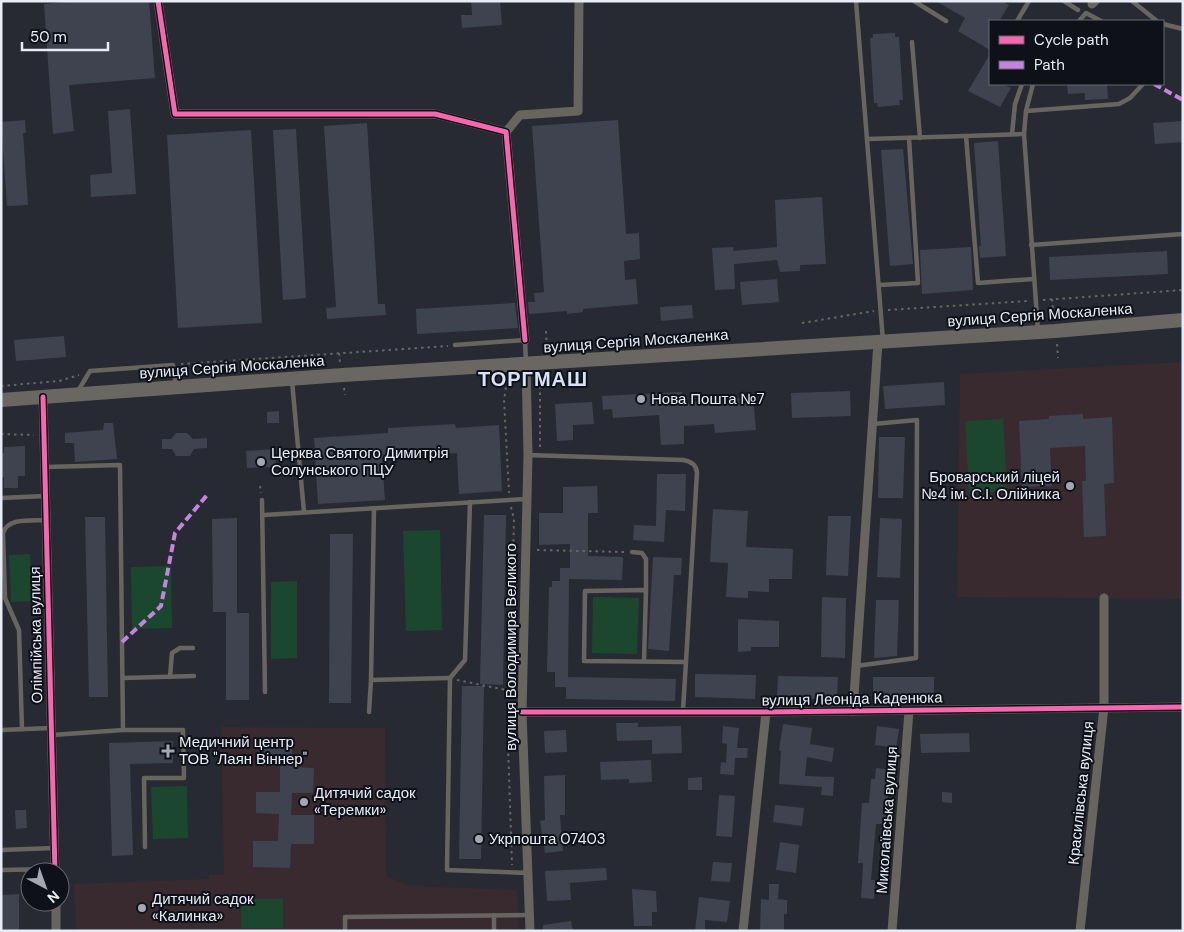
<svg xmlns="http://www.w3.org/2000/svg" width="1184" height="932" viewBox="0 0 1184 932" font-family="'DM Sans',sans-serif">
<style>
.education{fill:#392a30}
.green{fill:#1c472f}
.building{fill:#3f4350}
.lines{fill:none;stroke-linecap:round;stroke-linejoin:round}
.path{stroke:#666665;stroke-width:2;stroke-dasharray:2.5 4;stroke-linecap:butt}
.service{stroke:#68655f;stroke-width:4.5}
.minor{stroke:#68655f;stroke-width:9}
.secondary{stroke:#6a6763;stroke-width:14}
.quiet{stroke:#c483df;stroke-width:4;stroke-dasharray:8 4;stroke-linecap:butt}
.cycleway-casing{stroke:#0e1118;stroke-width:8}
.cycleway{stroke:#f766af;stroke-width:5}
.poi-dot{fill:#a4a8b2;stroke:#0e1118;stroke-width:2}
.labels{text-anchor:middle;stroke-width:4;stroke-linejoin:round;paint-order:stroke}
.street-label{font-size:15px;fill:#e8ecf7;stroke:#0e1118}
.poi-label{font-size:15px;fill:#e8ecf7;stroke:#0e1118;text-anchor:start}
.district-label{font-size:20px;font-weight:bold;letter-spacing:1px;fill:#dae2f9;stroke:#0e1118}
</style>
<rect width="100%" height="100%" fill="#272a33"/>
<g class="education">
<polygon points="1183,362 1183,599 957,597 960,374"/>
<polygon points="221,727 385,728 386,876 410,886 517,890 519,931 76,931 74,884 209,879 209,875 224,875"/>
</g>
<g class="green">
<polygon points="1003,419 1007,491 969,494 965,421"/>
<polygon points="440,530 442,630 406,631 403,531"/>
<polygon points="30,554 32,601 11,602 9,555"/>
<polygon points="171,566 172,628 132,629 131,567"/>
<polygon points="297,581 297,658 271,659 271,582"/>
<polygon points="593,597 639,598 637,654 592,653"/>
<polygon points="187,786 188,838 153,839 151,787"/>
<rect x="241" y="899" width="42" height="29"/>
</g>
<g class="building">
<polygon points="78,1 149,1 155,78 69,85 74,131 53,134 44,4"/>
<polygon points="471,1 500,1 502,25 462,28 461,15 472,15"/>
<polygon points="936,1 1002,1 1009,5 999,21 990,21 990,50 958,31 965,18"/>
<polygon points="895,33 895,37 899,37 903,100 899,100 900,105 878,107 877,103 874,103 870,38 873,38 873,34"/>
<polygon points="990,54 990,84 1003,84 1011,88 1000,107 968,91"/>
<polygon points="1067,84 1107,84 1108,99 1085,100 1085,93 1068,94"/>
<polygon points="130,109 136,194 91,197 90,175 112,173 108,111"/>
<polygon points="25,120 26,133 23,133 28,205 7,206 1,122"/>
<polygon points="618,120 626,234 639,233 640,259 624,261 625,280 636,279 638,304 583,309 583,312 567,314 567,311 529,314 528,302 535,302 534,293 544,292 532,126"/>
<polygon points="1183,121 1183,142 1155,144 1153,123"/>
<polygon points="367,123 378,304 385,304 386,315 327,319 326,308 336,307 324,126"/>
<polygon points="296,129 306,298 283,300 273,130"/>
<polygon points="251,130 262,323 178,328 167,135"/>
<polygon points="998,141 1006,256 980,258 979,246 981,246 974,143"/>
<polygon points="903,149 913,264 890,266 881,150"/>
<polygon points="822,197 826,264 800,265 800,271 780,272 777,260 734,264 735,289 715,290 712,248 734,247 733,251 777,247 775,200"/>
<polygon points="971,247 973,290 922,294 920,250"/>
<polygon points="1167,251 1168,274 1050,280 1049,257"/>
<polygon points="777,279 779,302 742,305 740,282"/>
<polygon points="512,303 515,303 518,328 417,334 416,309"/>
<polygon points="692,305 693,318 661,321 660,307"/>
<polygon points="64,336 66,357 16,361 14,340"/>
<polygon points="944,382 945,405 885,409 883,386"/>
<polygon points="850,391 851,416 792,418 791,393"/>
<polygon points="682,392 683,403 753,397 756,430 715,433 714,424 684,426 684,444 661,445 659,415 613,418 612,409 603,410 602,396"/>
<polygon points="592,402 594,424 573,425 573,440 557,441 555,404"/>
<polygon points="279,411 279,423 267,423 267,412"/>
<polygon points="1083,414 1083,419 1112,417 1114,483 1104,484 1106,536 1084,537 1082,481 1086,481 1085,446 1050,448 1052,486 1022,487 1019,421 1049,419 1049,416"/>
<polygon points="104,423 113,423 117,459 75,462 74,443 65,443 65,433 103,430"/>
<polygon points="455,424 456,428 499,425 502,491 459,494 457,453 382,458 385,500 318,504 314,438 388,433 388,428"/>
<polygon points="176,433 187,433 193,439 207,438 207,448 194,449 190,456 176,456 172,449 162,449 162,439 171,439"/>
<polygon points="879,437 905,437 903,498 878,498"/>
<polygon points="25,446 25,476 18,476 18,488 4,488 4,477 1,477 1,453 4,453 4,447"/>
<polygon points="275,449 276,467 247,468 246,451"/>
<polygon points="657,474 686,474 685,511 666,510 664,542 633,540 634,525 656,526"/>
<polygon points="597,486 598,513 588,513 588,556 623,557 622,580 569,579 568,677 676,679 675,701 566,699 566,687 555,687 555,672 547,672 549,587 552,587 552,581 560,581 560,568 570,568 570,544 539,545 539,513 563,513 563,487"/>
<polygon points="713,509 748,511 746,547 793,549 792,579 769,579 769,592 748,591 748,598 726,597 728,563 710,562"/>
<polygon points="484,515 506,515 503,685 480,684"/>
<polygon points="828,516 851,516 848,576 826,575"/>
<polygon points="85,517 105,517 108,697 89,697"/>
<polygon points="237,518 237,613 249,613 249,700 226,700 226,612 213,612 212,519"/>
<polygon points="880,518 902,519 900,578 877,577"/>
<polygon points="330,534 353,534 351,703 329,703"/>
<polygon points="653,557 682,558 681,575 674,575 669,651 648,649"/>
<polygon points="822,597 846,598 845,658 821,657"/>
<polygon points="876,600 899,600 897,656 874,658"/>
<polygon points="738,619 779,621 779,647 751,647 751,651 738,652"/>
<polygon points="695,674 756,675 755,699 695,697"/>
<polygon points="778,676 838,677 837,699 777,699"/>
<rect x="873" y="677" width="61" height="23"/>
<polygon points="462,686 484,686 481,859 459,859"/>
<polygon points="616,723 638,723 638,727 681,726 682,753 652,754 652,740 617,741"/>
<polygon points="783,724 812,728 810,744 834,748 832,762 807,757 805,776 834,777 833,796 821,795 822,787 779,784 781,751 779,750"/>
<polygon points="723,726 739,728 737,748 748,748 747,758 735,758 734,775 720,774 721,762 726,763 727,744 722,743"/>
<polygon points="877,726 899,729 896,748 875,745"/>
<polygon points="566,730 567,752 545,753 544,731"/>
<polygon points="969,733 970,752 921,753 920,734"/>
<polygon points="173,741 173,763 130,764 133,855 112,856 109,743"/>
<polygon points="259,742 292,743 292,767 314,768 313,793 292,793 291,815 314,815 314,844 291,844 290,868 253,867 253,841 278,841 279,814 256,813 256,792 280,792 280,766 258,766"/>
<polygon points="651,760 652,782 629,783 629,779 601,780 600,762"/>
<polygon points="876,768 891,770 887,804 890,805 889,824 876,824 871,880 875,880 874,899 861,898 863,863 858,863 862,803 869,803 871,779 875,779"/>
<polygon points="565,775 565,815 560,815 563,851 545,853 540,821 545,820 544,776"/>
<polygon points="702,777 702,790 688,790 688,778"/>
<polygon points="942,792 952,793 952,803 942,802"/>
<polygon points="719,795 735,796 732,837 716,836"/>
<polygon points="775,805 804,808 802,826 773,822"/>
<polygon points="15,810 26,810 27,828 16,829"/>
<polygon points="780,842 799,845 796,873 776,870"/>
<polygon points="713,862 732,863 730,882 711,881"/>
<polygon points="606,868 607,880 570,883 571,900 547,901 545,871"/>
<polygon points="769,884 779,884 778,899 787,900 787,914 784,914 784,931 760,931 761,899 769,900"/>
<polygon points="632,889 656,891 657,912 652,912 652,926 634,926"/>
<polygon points="19,894 19,931 1,931 1,895"/>
<polygon points="699,897 730,901 727,922 705,920 705,931 695,931"/>
<polygon points="571,921 573,931 543,931 543,925"/>
</g>
<g class="lines">
<g class="path">
<polyline points="1052,299 1054,319"/>
<polyline points="1043,300 1183,290"/>
<polyline points="888,310 1028,301"/>
<polyline points="802,323 874,311"/>
<polyline points="546,331 547,350"/>
<polyline points="1057,344 1058,358"/>
<polyline points="339,353 340,363"/>
<polyline points="181,364 448,346"/>
<polyline points="550,374 552,387"/>
<polyline points="507,381 504,400 509,493"/>
<polyline points="1,386 59,381 79,375"/>
<polyline points="344,388 345,395"/>
<polyline points="1,434 34,435"/>
<polyline points="540,447 540,387"/>
<polyline points="260,486 261,493"/>
<polyline points="511,507 514,519 508,745 512,865"/>
<polyline points="537,550 624,552"/>
<polyline points="457,680 511,691"/>
</g>
<g class="service">
<polyline points="856,1 883,341"/>
<polyline points="914,1 946,21"/>
<polyline points="1064,1 1078,10"/>
<polyline points="1132,1 1157,21"/>
<polyline points="1017,21 1029,1"/>
<polyline points="1079,21 1086,13 1101,21"/>
<polyline points="1163,24 1183,29"/>
<polyline points="912,42 920,138"/>
<polyline points="1033,84 1026,111 1024,134 1038,331"/>
<polyline points="1026,111 1119,104 1130,98 1143,84"/>
<polyline points="1012,134 1015,104 1022,84"/>
<polyline points="1024,134 966,136 978,283 1033,279"/>
<polyline points="867,139 966,136"/>
<polyline points="1031,245 1183,234"/>
<polyline points="879,285 918,283 909,138"/>
<polyline points="455,345 525,340 526,363"/>
<polyline points="292,381 304,512"/>
<polyline points="78,391 90,371 173,365 176,386"/>
<path d="M528 455 683 460C690 461 696 464 697 472L686 662"/>
<polyline points="45,467 120,465 123,730"/>
<polyline points="1,498 45,496"/>
<polyline points="262,500 265,692"/>
<polyline points="470,502 465,660 450,678 447,870 529,873"/>
<polyline points="374,508 371,680 450,678"/>
<polyline points="264,515 526,499"/>
<polyline points="632,552 642,553 646,559 646,590"/>
<polyline points="644,661 646,590 585,591 584,661 686,662 683,710"/>
<polyline points="856,666 916,658 917,420 873,424"/>
<polyline points="170,677 172,653 180,648 193,648"/>
<polyline points="123,678 194,676"/>
<polyline points="369,712 371,680"/>
<path d="M22 729 19 630 5 598 3 533C8 517 32 521 46 520"/>
<polyline points="1,730 51,728"/>
<polyline points="52,735 123,730 183,730 184,778 144,778 145,847"/>
<polyline points="1,850 55,848"/>
<polyline points="1,870 55,869"/>
<polyline points="494,915 494,931"/>
<polyline points="345,931 345,917 529,915"/>
</g>
<g class="minor">
<polyline points="158,1 175,114 435,114 506,132 525,340"/>
<polyline points="1092,4 1095,1"/>
<polyline points="506,132 520,115 578,111 579,1"/>
<polyline points="526,364 528,455 522,712 530,931"/>
<polyline points="43,397 55,872"/>
<polyline points="853,711 878,342"/>
<polyline points="522,712 766,712 1183,707"/>
<polyline points="56,902 56,931"/>
<polyline points="743,931 766,712"/>
<polyline points="892,931 909,711"/>
<polyline points="1080,931 1104,707 1104,598"/>
</g>
<polyline class="secondary" points="1,400 343,375 1055,331 1183,320"/>
<g class="quiet">
<polyline points="1154,84 1183,100"/>
<polyline points="122,642 161,606 175,533 208,494"/>
</g>
<defs>
<g id="cycleway">
<polyline points="158,1 175,114 435,114 506,132 525,340"/>
<polyline points="43,397 55,872"/>
<polyline points="522,712 766,712 1183,707"/>
</g>
</defs>
<use href="#cycleway" class="cycleway-casing"/>
<use href="#cycleway" class="cycleway"/>
</g>
<g class="poi-dot">
<circle cx="641" cy="399" r="5"/>
<circle cx="261" cy="462" r="5"/>
<circle cx="1070" cy="486" r="5"/>
<path d="M165.5 743.5h5v5h5v5h-5v5h-5v-5h-5v-5h5z"/>
<circle cx="304" cy="802" r="5"/>
<circle cx="479" cy="839" r="5"/>
<circle cx="142" cy="908" r="5"/>
</g>
<g class="labels">
<g class="street-label">
<text transform="translate(1040 315) rotate(-4)" y="5">вулиця Сергія Москаленка</text>
<text transform="translate(636 341) rotate(-4)" y="5">вулиця Сергія Москаленка</text>
<text transform="translate(232 367) rotate(-4)" y="5">вулиця Сергія Москаленка</text>
<text transform="translate(36 635) rotate(-91)" y="5">Олімпійська вулиця</text>
<text transform="translate(511 647) rotate(-90)" y="5">вулиця Володимира Великого</text>
<text transform="translate(852 699) rotate(-1)" y="5">вулиця Леоніда Каденюка</text>
<text transform="translate(1081 793) rotate(-84)" y="5">Красилівська вулиця</text>
<text transform="translate(887 820) rotate(-86)" y="5">Миколаївська вулиця</text>
</g>
<g class="poi-label">
<text x="651" y="404">Нова Пошта №7</text>
<text x="271" y="458">Церква Святого Димитрія<tspan x="271" dy="17">Солунського ПЦУ</tspan></text>
<text x="1060" y="482" text-anchor="end">Броварський ліцей<tspan x="1060" dy="17">№4 ім. С.І. Олійника</tspan></text>
<text x="179" y="747">Медичний центр<tspan x="179" dy="17">ТОВ "Лаян Віннер"</tspan></text>
<text x="314" y="798">Дитячий садок<tspan x="314" dy="17">«Теремки»</tspan></text>
<text x="489" y="844">Укрпошта 07403</text>
<text x="152" y="904">Дитячий садок<tspan x="152" dy="17">«Калинка»</tspan></text>
</g>
<g class="district-label">
<text x="533" y="386">ТОРГМАШ</text>
</g>
</g>
<rect width="1184" height="932" fill="none" stroke="#e8ecf7" stroke-width="5"/>
<rect x="989" y="20" width="175" height="65" fill="#0e1118" stroke="#656971"/>
<rect x="999" y="36" width="25" height="8" fill="#f766af" stroke="#656971"/>
<text x="1034" y="45" font-size="15" fill="#e8ecf7">Cycle path</text>
<rect x="999" y="61" width="25" height="8" fill="#c483df" stroke="#656971"/>
<text x="1034" y="70" font-size="15" fill="#e8ecf7">Path</text>
<g transform="translate(45 887) rotate(139)"><circle r="24" fill="#0e1118" stroke="#656971"/>
<path d="M0-4L9 19L0 12L-9 19Z" fill="#a4a8b2"/>
<text y="-8" font-size="14" font-weight="bold" text-anchor="middle" fill="#e8ecf7">N</text>
</g>
<path d="M22 42v8h86v-8" fill="none" stroke="#e8ecf7" stroke-width="2.5"/>
<text x="30" y="42" font-size="15" fill="#e8ecf7" stroke="#0e1118" stroke-width="4" paint-order="stroke">50 m</text>
</svg>
